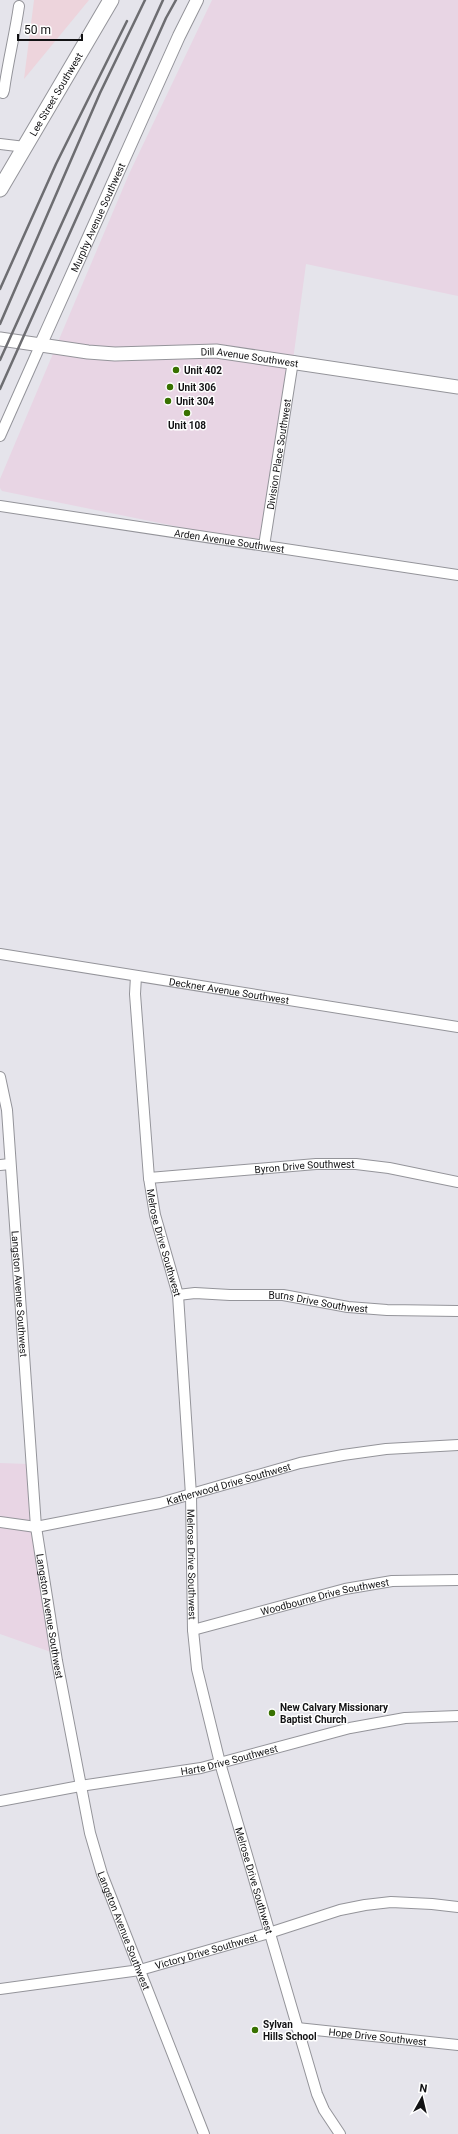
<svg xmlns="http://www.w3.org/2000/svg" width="458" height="2134" viewBox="0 0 458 2134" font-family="Roboto,sans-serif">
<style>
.commercial{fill:#edd4dc}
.industrial{fill:#e8d5e4}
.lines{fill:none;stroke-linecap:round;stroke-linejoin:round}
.minor-casing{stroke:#94949a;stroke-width:12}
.tertiary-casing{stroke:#94949a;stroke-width:14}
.secondary-casing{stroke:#94949a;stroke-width:15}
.primary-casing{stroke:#94949a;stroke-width:17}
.minor{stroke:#fff;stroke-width:10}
.tertiary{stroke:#fff;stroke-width:12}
.secondary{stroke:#fff;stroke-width:13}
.primary{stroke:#fff;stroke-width:15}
.rail{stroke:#6d6d71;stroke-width:2.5}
.poi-dot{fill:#387100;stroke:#fff;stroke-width:1.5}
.labels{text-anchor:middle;stroke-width:3;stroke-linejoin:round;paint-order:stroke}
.street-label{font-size:10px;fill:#121214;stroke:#fff}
.poi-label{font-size:10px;font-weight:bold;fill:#121214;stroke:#fff;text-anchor:start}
</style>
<rect width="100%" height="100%" fill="#e5e4eb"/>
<polygon class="commercial" points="34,0 89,0 24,79"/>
<g class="industrial">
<polygon points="212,0 458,0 458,296 306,264 268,545 2,491 0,488 0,479 129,174"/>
<polygon points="0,1463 28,1464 51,1652 0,1634"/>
</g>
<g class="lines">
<defs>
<g id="minor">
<path d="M0 92 3 93 4 90C8 61 15 34 19 6"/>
<polyline points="0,144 25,147"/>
<polyline points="0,436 40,346"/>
<path id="s1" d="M0 506 458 575"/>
<path id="s2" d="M264 546 293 361"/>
<path id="s3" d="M0 954 458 1027"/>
<path id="s4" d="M136 976 135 994 149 1178 155 1215 178 1295 191 1495 193 1630 197 1669 220 1763 317 2094 324 2110 340 2134"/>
<path id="s5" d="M0 1077 7 1110 36 1527 57 1661 90 1833 102 1874 204 2134"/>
<polyline points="0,1165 10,1164"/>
<path id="s6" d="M149 1178 316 1164H356L389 1168 458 1182"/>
<path id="s7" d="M178 1295 195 1293 230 1295H283L348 1307 387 1310 458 1311"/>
<path id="s8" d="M0 1522 36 1527 160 1503 300 1463 343 1455 386 1449 458 1445"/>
<path id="s9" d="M193 1630 345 1589 392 1581 458 1580"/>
<path id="s10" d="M0 1801 80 1786 201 1768 350 1728 405 1718 458 1716"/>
<path id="s11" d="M0 1989 140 1970 269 1933 340 1910 365 1905 391 1902 432 1904 458 1907"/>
<path id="s12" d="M297 2028 458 2045"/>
</g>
<g id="tertiary">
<path id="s13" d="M40 346 179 36 197 0"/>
</g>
<g id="secondary">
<path id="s14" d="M0 339 88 352 115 354 216 351 458 387"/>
</g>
<g id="primary">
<path id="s15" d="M0 189 111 0"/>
</g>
</defs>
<use href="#minor" class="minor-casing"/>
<use href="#tertiary" class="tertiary-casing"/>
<use href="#secondary" class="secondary-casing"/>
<use href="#primary" class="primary-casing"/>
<use href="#minor" class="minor"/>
<use href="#tertiary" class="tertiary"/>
<use href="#secondary" class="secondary"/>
<use href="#primary" class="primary"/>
<g class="rail">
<polyline points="0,289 56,164 127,21"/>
<polyline points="0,324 100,93 145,0"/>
<polyline points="0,360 163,0"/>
<polyline points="0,389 166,18 176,0"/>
</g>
</g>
<g class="poi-dot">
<circle cx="176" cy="370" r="4"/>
<circle cx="170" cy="387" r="4"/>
<circle cx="168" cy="401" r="4"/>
<circle cx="187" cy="413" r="4"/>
<circle cx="272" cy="1713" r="4"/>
<circle cx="255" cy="2030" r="4"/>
</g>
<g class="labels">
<g class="street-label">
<text dy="4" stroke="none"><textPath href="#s15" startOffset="110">Lee Street Southwest</textPath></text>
<text dy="4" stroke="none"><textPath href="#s13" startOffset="141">Murphy Avenue Southwest</textPath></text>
<text dy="4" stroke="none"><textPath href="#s14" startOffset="251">Dill Avenue Southwest</textPath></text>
<text dy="4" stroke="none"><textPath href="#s2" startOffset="93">Division Place Southwest</textPath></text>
<text dy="4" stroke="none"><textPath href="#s1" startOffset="232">Arden Avenue Southwest</textPath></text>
<text dy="4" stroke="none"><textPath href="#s3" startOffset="232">Deckner Avenue Southwest</textPath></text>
<text dy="4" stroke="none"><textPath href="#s6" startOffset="156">Byron Drive Southwest</textPath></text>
<text dy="4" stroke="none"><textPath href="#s4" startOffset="269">Melrose Drive Southwest</textPath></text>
<text dy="4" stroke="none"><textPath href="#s5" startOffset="218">Langston Avenue Southwest</textPath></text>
<text dy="4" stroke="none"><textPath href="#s7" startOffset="141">Burns Drive Southwest</textPath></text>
<text dy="4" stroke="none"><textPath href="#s8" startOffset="234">Katherwood Drive Southwest</textPath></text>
<text dy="4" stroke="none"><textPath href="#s4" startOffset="593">Melrose Drive Southwest</textPath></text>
<text dy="4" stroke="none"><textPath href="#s9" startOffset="136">Woodbourne Drive Southwest</textPath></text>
<text dy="4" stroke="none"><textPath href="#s5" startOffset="542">Langston Avenue Southwest</textPath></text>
<text dy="4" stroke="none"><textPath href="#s10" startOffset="233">Harte Drive Southwest</textPath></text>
<text dy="4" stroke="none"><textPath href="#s4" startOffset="917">Melrose Drive Southwest</textPath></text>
<text dy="4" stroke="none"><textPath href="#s5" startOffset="866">Langston Avenue Southwest</textPath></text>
<text dy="4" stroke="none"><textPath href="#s11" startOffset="210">Victory Drive Southwest</textPath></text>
<text dy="4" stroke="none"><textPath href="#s12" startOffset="81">Hope Drive Southwest</textPath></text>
</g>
<g class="poi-label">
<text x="184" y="374">Unit 402</text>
<text x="178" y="391">Unit 306</text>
<text x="176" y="405">Unit 304</text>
<text x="187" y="429" text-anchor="middle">Unit 108</text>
<text x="280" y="1711">New Calvary Missionary<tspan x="280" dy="12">Baptist Church</tspan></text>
<text x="263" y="2028">Sylvan<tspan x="263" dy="12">Hills School</tspan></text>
</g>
</g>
<g transform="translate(422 2098) rotate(8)" stroke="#ffffff" stroke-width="3" paint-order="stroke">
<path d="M0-3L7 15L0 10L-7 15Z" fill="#121214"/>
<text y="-6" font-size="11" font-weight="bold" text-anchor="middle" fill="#121214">N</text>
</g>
<path d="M18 34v6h64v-6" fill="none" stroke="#121214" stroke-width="2"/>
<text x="24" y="34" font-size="12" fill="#121214" stroke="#ffffff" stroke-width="3" paint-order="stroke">50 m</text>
</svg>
